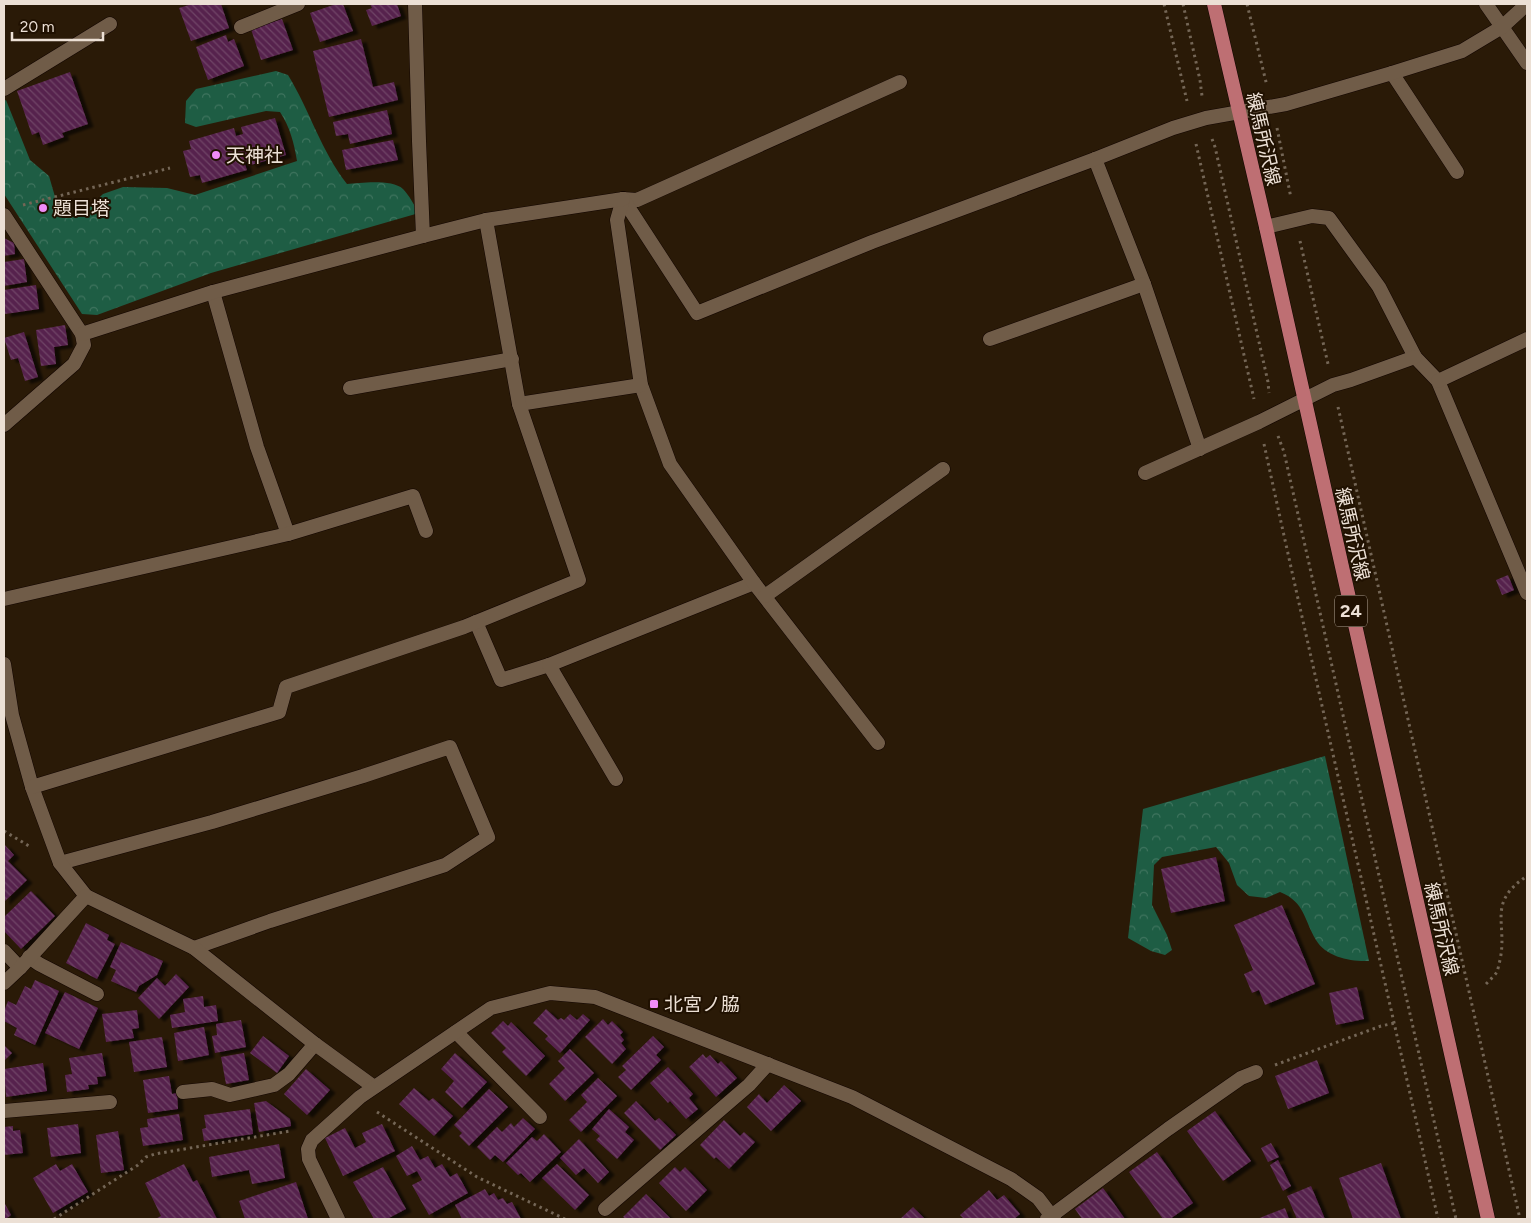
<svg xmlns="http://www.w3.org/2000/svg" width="1531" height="1223" viewBox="0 0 1531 1223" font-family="Figtree,'Noto Sans JP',sans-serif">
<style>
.forest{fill:url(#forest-crowns)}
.building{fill:url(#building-back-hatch);filter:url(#shadow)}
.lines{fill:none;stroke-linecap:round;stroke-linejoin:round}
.service-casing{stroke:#120500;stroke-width:15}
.minor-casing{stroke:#120500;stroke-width:15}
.primary-casing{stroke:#120500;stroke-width:15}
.path{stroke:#746656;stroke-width:3;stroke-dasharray:2.5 4;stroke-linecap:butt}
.service{stroke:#705c48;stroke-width:14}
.minor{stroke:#705c48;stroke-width:14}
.primary{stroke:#be6f73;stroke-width:14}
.poi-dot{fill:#ef8bf7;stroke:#201101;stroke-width:2}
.labels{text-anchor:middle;stroke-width:4;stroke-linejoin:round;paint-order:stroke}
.shield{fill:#201101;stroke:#afa295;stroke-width:1}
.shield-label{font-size:18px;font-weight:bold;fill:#ece0d5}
.street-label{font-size:19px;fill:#ece0d5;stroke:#201101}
.poi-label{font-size:19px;fill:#ece0d5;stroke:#201101;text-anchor:start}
</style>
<defs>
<pattern id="forest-crowns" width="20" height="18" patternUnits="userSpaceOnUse" patternTransform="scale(1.25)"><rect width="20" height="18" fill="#1e5d44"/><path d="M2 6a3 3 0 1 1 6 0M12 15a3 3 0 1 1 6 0" fill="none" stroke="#3f745e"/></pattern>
<pattern id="building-back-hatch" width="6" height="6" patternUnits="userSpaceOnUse" patternTransform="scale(1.25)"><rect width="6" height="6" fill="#57234d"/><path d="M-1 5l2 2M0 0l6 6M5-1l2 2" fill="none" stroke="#6f4366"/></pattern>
<filter id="shadow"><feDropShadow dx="5.5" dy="3" stdDeviation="1" flood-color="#0009"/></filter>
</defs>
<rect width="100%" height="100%" fill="#2a1a07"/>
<g class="forest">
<path d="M276 71 288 75C310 111 321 151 347 184 361 183 392 179 403 189 409 195 414 205 419 213L211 273 97 315 82 314 4 194V101L6 100 30 160 49 176 60 214 68 217H79L103 194 123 187 167 188 195 195 297 161C294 143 290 127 280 112L266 111 196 127 185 123 186 101 196 89Z"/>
<path d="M1325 756 1369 961C1351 962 1326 957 1316 940 1304 920 1305 902 1280 892L1266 898 1249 896 1237 885 1229 863 1216 847 1162 857 1154 865 1152 905 1167 935 1172 950 1165 955 1151 951 1128 938 1143 809Z"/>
</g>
<g class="building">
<polygon points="192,4 221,4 229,28 191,41 179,8"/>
<polygon points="336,4 343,4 353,31 320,42 310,13"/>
<polygon points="370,4 397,4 401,16 372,26 366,10 372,8"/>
<polygon points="282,19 293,50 261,60 251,29"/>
<polygon points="226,35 228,42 234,39 244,66 208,80 196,47"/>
<polygon points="361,39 373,87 394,82 398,100 329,117 313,51"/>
<polygon points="70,72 88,124 62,133 64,137 43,145 39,132 32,135 17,91"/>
<polygon points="387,110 392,134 350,144 348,134 336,136 333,122"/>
<polygon points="275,118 286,155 251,165 251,161 244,162 247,170 202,183 200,175 190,177 183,151 191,149 189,141 234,128 236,136 243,134 241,127"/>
<polygon points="393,140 398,160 346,170 342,150"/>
<polygon points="4,238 14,243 15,254 4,256"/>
<polygon points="24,259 27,282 4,286 4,262"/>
<polygon points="36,285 39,309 5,314 4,290"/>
<polygon points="65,325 68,345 54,347 56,364 41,366 36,330"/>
<polygon points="24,332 38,377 25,381 18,358 11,360 4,338"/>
<polygon points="1508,575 1514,590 1502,595 1496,580"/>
<polygon points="4,844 14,855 8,861 27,880 4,902"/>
<polygon points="1216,857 1225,901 1171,913 1161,869"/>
<polygon points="31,891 55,916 21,949 4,931 4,917"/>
<polygon points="1282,905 1315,984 1265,1005 1259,990 1252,993 1244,974 1253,970 1234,925"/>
<polygon points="86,923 109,935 107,940 115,944 97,979 66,963"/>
<polygon points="121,942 163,961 157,975 139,986 136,992 111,981 116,970 110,967"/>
<polygon points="176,974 189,987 159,1019 138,998 157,978 165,986"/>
<polygon points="35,980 59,991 35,1045 14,1035 17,1028 4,1021 4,1011 8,1001 16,1005 25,986 31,989"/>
<polygon points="1357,987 1364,1019 1336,1025 1329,993"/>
<polygon points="65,992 98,1008 79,1049 45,1033"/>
<polygon points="203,996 204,1007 216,1005 218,1021 172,1028 170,1015 185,1012 183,999"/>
<polygon points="546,1009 558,1020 561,1018 564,1020 570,1014 577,1020 583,1014 590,1020 560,1053 545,1039 548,1036 533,1023"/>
<polygon points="137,1010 139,1028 132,1029 134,1038 106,1042 102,1014"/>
<polygon points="603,1019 608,1025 612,1021 623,1032 620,1035 624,1040 621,1043 626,1049 612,1064 585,1037"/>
<polygon points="241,1020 246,1047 215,1053 212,1036 217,1035 216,1024"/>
<polygon points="503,1021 508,1026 511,1022 545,1056 526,1076 502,1052 506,1048 491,1033"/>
<polygon points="204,1027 209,1055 178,1061 174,1033"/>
<polygon points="263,1036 289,1056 277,1073 250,1053"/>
<polygon points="653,1036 664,1047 656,1055 661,1060 631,1090 618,1077 626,1070 622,1066"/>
<polygon points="162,1037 167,1067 134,1072 129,1042"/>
<polygon points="4,1045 12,1053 4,1061"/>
<polygon points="570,1049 594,1073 565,1101 549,1084 565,1068 558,1061"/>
<polygon points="102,1053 106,1076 97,1077 98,1084 88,1085 89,1089 67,1092 65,1075 72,1074 69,1058"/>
<polygon points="244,1053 249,1080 226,1084 221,1057"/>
<polygon points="455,1053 487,1082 462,1108 445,1092 454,1081 441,1069"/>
<polygon points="703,1054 706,1058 710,1055 718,1064 721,1061 737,1078 716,1097 689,1067"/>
<polygon points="1317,1060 1329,1093 1288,1109 1275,1076"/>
<polygon points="43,1063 47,1091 6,1097 4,1069"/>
<polygon points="668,1067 693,1094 689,1098 698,1109 686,1119 670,1101 668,1103 650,1083"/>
<polygon points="306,1069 330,1090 307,1115 284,1094"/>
<polygon points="169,1076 172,1094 177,1093 178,1109 148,1113 143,1080"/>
<polygon points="598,1078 617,1096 581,1132 569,1120 587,1102 581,1095"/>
<polygon points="784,1085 801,1101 771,1131 747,1107 759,1094 767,1103"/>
<polygon points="414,1088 429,1101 433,1098 453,1116 434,1136 399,1104"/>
<polygon points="489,1089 508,1107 469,1146 459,1136 462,1133 454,1125"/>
<polygon points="266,1101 290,1119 291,1126 259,1132 254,1103"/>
<polygon points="636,1101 655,1121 659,1118 676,1135 660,1150 624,1113"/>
<polygon points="250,1109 253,1134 204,1141 202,1129 206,1128 204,1115"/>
<polygon points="609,1109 629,1127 625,1132 634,1140 617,1159 596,1140 600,1136 592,1129"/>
<polygon points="1215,1111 1251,1161 1223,1181 1187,1131"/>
<polygon points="179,1114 183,1140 143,1146 140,1128 148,1127 147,1119"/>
<polygon points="523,1118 535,1129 503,1162 495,1155 490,1160 477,1147 497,1127 502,1132 511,1123 514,1127"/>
<polygon points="724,1120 740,1136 744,1132 755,1142 729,1169 716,1157 714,1159 700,1145"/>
<polygon points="78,1124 81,1153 51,1157 47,1128"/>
<polygon points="382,1124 395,1151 343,1176 325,1138 345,1128 355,1148 366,1142 362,1133"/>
<polygon points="13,1126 13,1131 20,1130 23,1153 4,1155 4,1127"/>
<polygon points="118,1131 124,1170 101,1173 96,1135"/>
<polygon points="544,1134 561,1152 530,1182 521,1173 518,1175 506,1163 532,1137 537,1141"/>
<polygon points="579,1139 609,1172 598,1183 584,1168 576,1175 560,1158"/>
<polygon points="1271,1143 1279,1157 1268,1162 1261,1148"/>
<polygon points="279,1144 285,1178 252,1184 249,1170 212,1177 209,1157"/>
<polygon points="412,1146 420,1160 428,1156 435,1168 442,1164 450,1177 457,1173 468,1193 429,1215 412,1185 422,1180 417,1171 407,1176 396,1156"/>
<polygon points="1157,1152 1193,1203 1170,1219 1163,1219 1129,1172"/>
<polygon points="1278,1160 1291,1186 1283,1191 1270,1165"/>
<polygon points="1381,1163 1401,1219 1353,1219 1339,1178"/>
<polygon points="56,1164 60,1171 72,1164 88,1192 53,1213 33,1178"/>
<polygon points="184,1164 193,1182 197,1180 217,1219 155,1219 161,1216 145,1183"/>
<polygon points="557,1164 589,1195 575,1210 542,1178"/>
<polygon points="383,1167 406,1209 387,1219 374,1219 353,1182"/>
<polygon points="675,1167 680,1172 685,1167 707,1190 686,1211 659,1183"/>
<polygon points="296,1182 308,1219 266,1218 245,1219 239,1201"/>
<polygon points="1311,1186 1325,1219 1297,1219 1287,1196"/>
<polygon points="1103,1188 1125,1219 1082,1219 1075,1209"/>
<polygon points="485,1189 489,1196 494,1193 498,1200 503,1198 507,1204 512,1202 521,1219 462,1219 455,1205"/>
<polygon points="989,1190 997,1200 1004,1195 1020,1214 1014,1219 964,1219 960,1215"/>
<polygon points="646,1194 670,1218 669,1219 626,1219 623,1217"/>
<polygon points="4,1202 11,1215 7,1218 7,1219 4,1219"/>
<polygon points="913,1207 925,1219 900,1219"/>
<polygon points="1285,1208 1289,1219 1257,1219"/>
</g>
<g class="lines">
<defs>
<g id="service">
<polyline points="241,27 298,4"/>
<polyline points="1502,27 1527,63"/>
<polyline points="1392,73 1457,172"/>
<polyline points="4,89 110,24"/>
<polyline points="1095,159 1144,284 1200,449"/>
<polyline points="623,199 637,200 900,82"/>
<polyline points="213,292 257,447 288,534"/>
<polyline points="990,339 1144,284"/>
<polyline points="350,388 512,359"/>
<polyline points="476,622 501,680 549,665"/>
<polyline points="616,779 549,665 754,583"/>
<polyline points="60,863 212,822 363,776 450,747 488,837 445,865 270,921 194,948"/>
<polyline points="29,957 39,964 97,994"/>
<polyline points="456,1032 540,1117"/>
<polyline points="183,1092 212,1089 230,1095 274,1085 289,1074 315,1044"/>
<polyline points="4,1111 110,1102"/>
<polyline points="605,1209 749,1085 768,1064"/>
</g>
<g id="minor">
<polyline points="415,4 419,141 423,236"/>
<polyline points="1486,4 1502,27"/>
<polyline points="623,199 697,313 872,242 1095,159 1173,128 1206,118 1286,104 1392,73 1462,51 1502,27 1527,4"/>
<polyline points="623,199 617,220 641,385 670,464 754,583 878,743"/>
<polyline points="4,215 82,334 84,345 74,364 4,425"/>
<polyline points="1266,227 1312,216 1329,218 1379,287 1415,357 1438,381 1527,593"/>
<polyline points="82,334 213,292 423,236 486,220 623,199"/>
<polyline points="1438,381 1527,339"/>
<polyline points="519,404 641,385"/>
<polyline points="1145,473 1259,422 1333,385 1351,380 1415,357"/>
<polyline points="765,596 943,469"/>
<polyline points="4,599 288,534 413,496 426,531"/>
<polyline points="4,664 12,715 32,787 60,863 86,896 194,948 315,1044 374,1087"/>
<polyline points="32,787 279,712 286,687 464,627 579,580 519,404 486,220"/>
<polyline points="4,951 20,968"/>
<polyline points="4,983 20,968 86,896"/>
<polyline points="338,1219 309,1159 308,1149 312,1140 360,1097 491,1008 550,993 595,997 852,1097 1011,1179 1038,1198 1054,1219"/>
<polyline points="1047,1219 1168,1129 1241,1078 1256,1072"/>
</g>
<polyline id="primary" points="1214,4 1266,227 1488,1219"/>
</defs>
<use href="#service" class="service-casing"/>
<use href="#minor" class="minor-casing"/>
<use href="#primary" class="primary-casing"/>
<g class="path">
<polyline points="1164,4 1187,101"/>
<polyline points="1183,4 1200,80 1202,96"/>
<polyline points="1247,4 1267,86"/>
<polyline points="1277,128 1291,198"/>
<polyline points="1212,139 1215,147 1268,382 1269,393"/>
<polyline points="1196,144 1254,399"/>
<polyline points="23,205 170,168"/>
<polyline points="1300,241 1328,364"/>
<polyline points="1338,407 1520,1219"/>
<polyline points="1278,436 1284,452 1456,1219"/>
<path d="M1264 444C1320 703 1381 961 1438 1219"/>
<polyline points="4,831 29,846"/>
<path d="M1486 984C1490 980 1494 976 1497 972 1498 969 1499 964 1500 960 1508 923 1486 903 1527 876"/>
<polyline points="1275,1065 1381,1026 1395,1023"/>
<polyline points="377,1112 477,1177 565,1219"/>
<polyline points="54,1219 138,1165 146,1157 155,1154 290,1131"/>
</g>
<use href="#service" class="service"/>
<use href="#minor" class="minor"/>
<use href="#primary" class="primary"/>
</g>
<g class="poi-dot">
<circle cx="216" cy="155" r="5"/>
<circle cx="43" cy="208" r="5"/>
<rect x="649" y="999" width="10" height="10" rx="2.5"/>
</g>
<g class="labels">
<rect class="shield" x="1335" y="595.5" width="32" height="31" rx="4"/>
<g class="shield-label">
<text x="1351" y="617">24</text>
</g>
<g class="street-label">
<text transform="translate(1264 139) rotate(77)" y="7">練馬所沢線</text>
<text transform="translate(1353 534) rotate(77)" y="7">練馬所沢線</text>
<text transform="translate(1442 929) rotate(77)" y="7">練馬所沢線</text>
</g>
<g class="poi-label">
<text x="226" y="162">天神社</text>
<text x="53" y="215">題目塔</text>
<text x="664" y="1011">北宮ノ脇</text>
</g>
</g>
<rect width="1531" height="1223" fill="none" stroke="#ece0d5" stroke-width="10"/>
<path d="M12 32v8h91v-8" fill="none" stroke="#ece0d5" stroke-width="2.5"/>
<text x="20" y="32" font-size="15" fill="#ece0d5" stroke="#201101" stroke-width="4" paint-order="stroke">20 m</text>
</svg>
